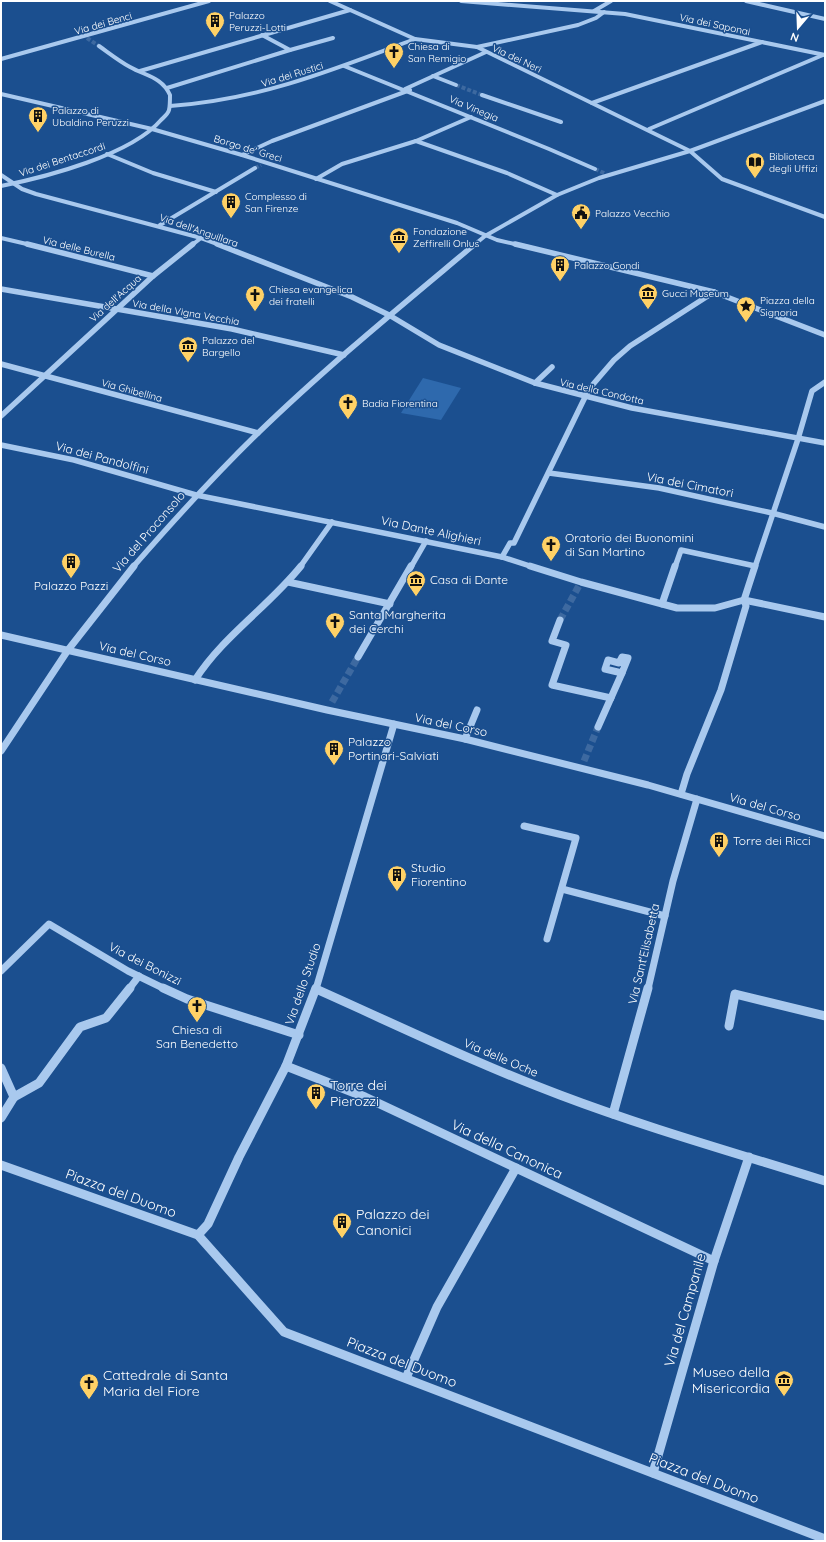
<svg xmlns="http://www.w3.org/2000/svg" width="826" height="1542" viewBox="0 0 826 1542" font-family="Quicksand,sans-serif">
<style>
.green{fill:#2e69ad}
.lines{fill:none;stroke-linecap:round;stroke-linejoin:round}
.minor-tunnel-far1{stroke:#3d69a0;stroke-width:4;stroke-dasharray:4 2;stroke-linecap:butt}
.minor-tunnel{stroke:#3d69a0;stroke-width:7;stroke-dasharray:7 3.5;stroke-linecap:butt}
.minor-far3{stroke:#a9c9ee;stroke-width:4}
.minor-far2{stroke:#a9c9ee;stroke-width:5.5}
.minor-far1{stroke:#a9c9ee;stroke-width:7}
.minor{stroke:#a9c9ee;stroke-width:9}
.labels{text-anchor:middle;stroke-width:3;stroke-linejoin:round;paint-order:stroke}
.far-poi-label{font-size:10px;fill:#fff;stroke:#1b4f8f;text-anchor:start}
.far-street-label{font-size:10px;fill:#fff;stroke:#1b4f8f}
.street-label{font-size:12px;fill:#fff;stroke:#1b4f8f}
.poi-label{font-size:12px;fill:#fff;stroke:#1b4f8f;text-anchor:start}
.near-poi-label{font-size:14px;fill:#fff;stroke:#1b4f8f;text-anchor:start}
.near-street-label{font-size:14px;fill:#fff;stroke:#1b4f8f}
</style>
<rect width="100%" height="100%" fill="#1b4f8f"/>
<polygon class="green" points="423,378 461,388 441,420 401,413"/>
<g class="lines">
<g class="minor-tunnel-far1">
<polyline points="87,38 99,46"/>
<polyline points="456,85 482,95"/>
<polyline points="255,168 261,165"/>
<polyline points="595,169 606,174"/>
</g>
<g class="minor-tunnel">
<polyline points="560,620 581,582"/>
<polyline points="332,702 358,657"/>
<polyline points="584,761 598,727"/>
</g>
<g class="minor-far3">
<polyline points="330,1 415,39 477,47 690,151 722,179 825,217"/>
<polyline points="461,1 625,14 825,55"/>
<polyline points="746,1 825,19"/>
<polyline points="594,11 611,1"/>
<polyline points="477,47 578,25 596,18 604,12"/>
<polyline points="290,50 333,38"/>
<polyline points="1,59 209,1"/>
<polyline points="344,66 549,149 595,169"/>
<polyline points="140,71 350,10"/>
<polyline points="433,76 456,85"/>
<polyline points="167,88 290,50 262,35"/>
<polyline points="405,89 486,52"/>
<polyline points="1,94 152,129 242,155 457,223 497,240 519,245"/>
<polyline points="482,95 561,122"/>
<polyline points="592,103 762,42"/>
<path d="M170 106C259 100 333 70 415 39"/>
<polyline points="649,129 823,55"/>
<polyline points="416,141 507,173 557,195"/>
<polyline points="107,154 153,173 216,192"/>
<polyline points="242,155 272,141 410,90"/>
<polyline points="1,175 22,189 36,194 201,238 220,245"/>
<polyline points="316,179 342,164 416,141 471,117"/>
<path d="M1 186C46 177 131 155 161 120 164 117 168 114 169 110 170 106 170 100 170 95 162 77 146 76 130 67 119 61 109 53 99 46"/>
<polyline points="160,225 255,168"/>
<polyline points="1,238 31,245"/>
<polyline points="192,245 201,238"/>
<polyline points="474,245 485,236 557,195 599,178 690,151 825,101"/>
</g>
<g class="minor-far2">
<polyline points="27,244 153,276"/>
<polyline points="217,244 352,297 389,315 439,345 535,383 632,408 825,443"/>
<polyline points="515,244 714,292 825,335"/>
<polyline points="1,289 232,329 344,355"/>
<polyline points="1,364 258,433"/>
<polyline points="535,383 552,367"/>
<polyline points="1,416 153,276 193,244"/>
<polyline points="1,445 74,460 196,495 502,557 533,567"/>
<polyline points="549,473 659,488 772,513 825,527"/>
<polyline points="502,557 510,543 514,543 589,389 614,360 630,346 714,292"/>
<path d="M133 567C173 521 214 476 257 434 326 367 401 306 475 244"/>
<polyline points="300,567 332,522"/>
<polyline points="411,567 426,541"/>
<polyline points="675,567 681,550 755,566"/>
<polyline points="755,567 798,439 812,391 825,382"/>
</g>
<g class="minor-far1">
<polyline points="530,566 581,582 677,608 715,608 744,600 825,617"/>
<polyline points="288,582 390,604"/>
<polyline points="662,604 675,566"/>
<polyline points="560,620 552,641 566,645 552,685 611,698"/>
<polyline points="1,635 327,710 465,739 648,785 825,836"/>
<polyline points="358,657 411,566"/>
<polygon points="622,657 628,658 622,673 605,669 608,660 619,663"/>
<path d="M195 680C223 636 268 607 301 566"/>
<polyline points="598,727 622,673"/>
<polyline points="465,739 477,710"/>
<polyline points="1,751 68,650 134,566"/>
<polyline points="681,794 687,774 721,690 746,606 744,600 755,566"/>
<polyline points="524,826 576,838 547,939"/>
<polyline points="562,889 665,916"/>
<polyline points="1,971 49,924 128,971 165,989"/>
<polyline points="129,989 139,976"/>
<polyline points="316,989 394,724"/>
<polyline points="648,989 673,881 697,799"/>
</g>
<g class="minor">
<polyline points="163,988 187,999 299,1035"/>
<path d="M316 989C397 1025 477 1064 560 1095 647 1128 736 1153 825 1181"/>
<polyline points="729,1026 735,994 825,1016"/>
<polyline points="286,1066 365,1097 714,1261"/>
<polyline points="1,1068 14,1097 1,1118"/>
<polyline points="14,1097 39,1083 80,1027 106,1018 130,988"/>
<polyline points="613,1114 648,988"/>
<polyline points="1,1165 198,1235 284,1332 825,1539"/>
<polyline points="198,1235 208,1224 239,1157 286,1066 316,988"/>
<polyline points="406,1378 437,1307 516,1168"/>
<polyline points="653,1473 714,1261 749,1157"/>
</g>
</g>
<defs>
<symbol id="building-pin" viewBox="-11 -11 22 30"><path d="M0 17L-7.5 6A9.5 9.5 0 1 1 7.5 6Z" fill="#ffd166" stroke="#1b4f8f"/><path d="M-4-6H4V6H1V3H-1V6H-4ZM-2.5-4.3h1.7v1.8h-1.7ZM.8-4.3h1.7v1.8H.8ZM-2.5-1h1.7V.8h-1.7ZM.8-1h1.7V.8H.8Z" fill="#111"/></symbol>
<symbol id="church-pin" viewBox="-11 -11 22 30"><path d="M0 17L-7.5 6A9.5 9.5 0 1 1 7.5 6Z" fill="#ffd166" stroke="#1b4f8f"/><path d="M-1.2-6h2.4v3.5h3.3v2.4h-3.3V6h-2.4V-.1h-3.3v-2.4h3.3Z" fill="#111"/></symbol>
<symbol id="library-pin" viewBox="-11 -11 22 30"><path d="M0 17L-7.5 6A9.5 9.5 0 1 1 7.5 6Z" fill="#ffd166" stroke="#1b4f8f"/><path d="M-6-4Q-3-5.5-.7-3.5V5Q-3 3-6 4ZM6-4Q3-5.5 .7-3.5V5Q3 3 6 4Z" fill="#111"/></symbol>
<symbol id="civic-pin" viewBox="-11 -11 22 30"><path d="M0 17L-7.5 6A9.5 9.5 0 1 1 7.5 6Z" fill="#ffd166" stroke="#1b4f8f"/><path d="M-.6-6.5H3V-4.5H.6V-3L4-1V1h2V6H-6V1h2V-1L-.6-3ZM-1.2 2.5V6h2.4V2.5Z" fill="#111"/></symbol>
<symbol id="museum-pin" viewBox="-11 -11 22 30"><path d="M0 17L-7.5 6A9.5 9.5 0 1 1 7.5 6Z" fill="#ffd166" stroke="#1b4f8f"/><path d="M0-6L6-3V-2H-6V-3ZM-5-1h2V3h-2ZM-1-1h2V3h-2ZM3-1h2V3H3ZM-6 4H6V6H-6Z" fill="#111"/></symbol>
<symbol id="sight-pin" viewBox="-11 -11 22 30"><path d="M0 17L-7.5 6A9.5 9.5 0 1 1 7.5 6Z" fill="#ffd166" stroke="#1b4f8f"/><path d="M0-6L1.8-2.2L6-1.7L2.9 1.2L3.7 5.4L0 3.3L-3.7 5.4L-2.9 1.2L-6-1.7L-1.8-2.2Z" fill="#111"/></symbol>
</defs>
<g fill-rule="evenodd">
<use href="#building-pin" x="204" y="10" width="22" height="30"/>
<use href="#church-pin" x="383" y="41" width="22" height="30"/>
<use href="#building-pin" x="27" y="105" width="22" height="30"/>
<use href="#library-pin" x="744" y="151" width="22" height="30"/>
<use href="#building-pin" x="220" y="191" width="22" height="30"/>
<use href="#civic-pin" x="570" y="202" width="22" height="30"/>
<use href="#museum-pin" x="388" y="226" width="22" height="30"/>
<use href="#building-pin" x="549" y="254" width="22" height="30"/>
<use href="#museum-pin" x="637" y="282" width="22" height="30"/>
<use href="#church-pin" x="244" y="284" width="22" height="30"/>
<use href="#sight-pin" x="735" y="295" width="22" height="30"/>
<use href="#museum-pin" x="177" y="335" width="22" height="30"/>
<use href="#church-pin" x="337" y="392" width="22" height="30"/>
<use href="#church-pin" x="540" y="534" width="22" height="30"/>
<use href="#building-pin" x="60" y="551" width="22" height="30"/>
<use href="#museum-pin" x="405" y="569" width="22" height="30"/>
<use href="#church-pin" x="324" y="611" width="22" height="30"/>
<use href="#building-pin" x="323" y="738" width="22" height="30"/>
<use href="#building-pin" x="708" y="830" width="22" height="30"/>
<use href="#building-pin" x="386" y="864" width="22" height="30"/>
<use href="#church-pin" x="186" y="995" width="22" height="30"/>
<use href="#building-pin" x="305" y="1082" width="22" height="30"/>
<use href="#building-pin" x="331" y="1211" width="22" height="30"/>
<use href="#museum-pin" x="773" y="1369" width="22" height="30"/>
<use href="#church-pin" x="78" y="1372" width="22" height="30"/>
</g>
<g class="labels">
<g class="far-poi-label">
<text x="229" y="19">Palazzo<tspan x="229" dy="12">Peruzzi-Lotti</tspan></text>
<text x="408" y="50">Chiesa di<tspan x="408" dy="12">San Remigio</tspan></text>
<text x="52" y="114">Palazzo di<tspan x="52" dy="12">Ubaldino Peruzzi</tspan></text>
<text x="769" y="160">Biblioteca<tspan x="769" dy="12">degli Uffizi</tspan></text>
<text x="245" y="200">Complesso di<tspan x="245" dy="12">San Firenze</tspan></text>
<text x="595" y="217">Palazzo Vecchio</text>
<text x="413" y="235">Fondazione<tspan x="413" dy="12">Zeffirelli Onlus</tspan></text>
<text x="574" y="269">Palazzo Gondi</text>
<text x="269" y="293">Chiesa evangelica<tspan x="269" dy="12">dei fratelli</tspan></text>
<text x="662" y="297">Gucci Museum</text>
<text x="760" y="304">Piazza della<tspan x="760" dy="12">Signoria</tspan></text>
<text x="202" y="344">Palazzo del<tspan x="202" dy="12">Bargello</tspan></text>
<text x="362" y="407">Badia Fiorentina</text>
</g>
<g class="far-street-label">
<text transform="translate(103 23) rotate(-16)" y="4">Via dei Benci</text>
<text transform="translate(715 24) rotate(12)" y="4">Via dei Saponai</text>
<text transform="translate(517 58) rotate(25)" y="4">Via dei Neri</text>
<text transform="translate(292 74) rotate(-17)" y="4">Via dei Rustici</text>
<text transform="translate(474 108) rotate(23)" y="4">Via Vinegia</text>
<text transform="translate(248 148) rotate(17)" y="4">Borgo de' Greci</text>
<text transform="translate(62 159) rotate(-18)" y="4">Via dei Bentaccordi</text>
<text transform="translate(199 230) rotate(19)" y="4">Via dell'Anguillara</text>
<text transform="translate(79 248) rotate(14)" y="4">Via delle Burella</text>
<text transform="translate(115 298) rotate(-42)" y="4">Via dell'Acqua</text>
<text transform="translate(186 312) rotate(10)" y="4">Via della Vigna Vecchia</text>
<text transform="translate(132 390) rotate(15)" y="4">Via Ghibellina</text>
<text transform="translate(602 391) rotate(13)" y="4">Via della Condotta</text>
</g>
<g class="street-label">
<text transform="translate(102 458) rotate(15)" y="4">Via dei Pandolfini</text>
<text transform="translate(690 485) rotate(11)" y="4">Via dei Cimatori</text>
<text transform="translate(431 531) rotate(12)" y="4">Via Dante Alighieri</text>
<text transform="translate(149 532) rotate(-49)" y="4">Via del Proconsolo</text>
<text transform="translate(135 654) rotate(13)" y="4">Via del Corso</text>
<text transform="translate(451 725) rotate(12)" y="4">Via del Corso</text>
<text transform="translate(765 807) rotate(16)" y="4">Via del Corso</text>
<text transform="translate(644 954) rotate(-77)" y="4">Via Sant'Elisabetta</text>
<text transform="translate(145 964) rotate(27)" y="4">Via dei Bonizzi</text>
<text transform="translate(303 984) rotate(-71)" y="4">Via dello Studio</text>
<text transform="translate(501 1058) rotate(23)" y="4">Via delle Oche</text>
</g>
<g class="poi-label">
<text x="565" y="542">Oratorio dei Buonomini<tspan x="565" dy="14">di San Martino</tspan></text>
<text x="430" y="584">Casa di Dante</text>
<text x="71" y="590" text-anchor="middle">Palazzo Pazzi</text>
<text x="349" y="619">Santa Margherita<tspan x="349" dy="14">dei Cerchi</tspan></text>
<text x="348" y="746">Palazzo<tspan x="348" dy="14">Portinari-Salviati</tspan></text>
<text x="733" y="845">Torre dei Ricci</text>
<text x="411" y="872">Studio<tspan x="411" dy="14">Fiorentino</tspan></text>
<text x="197" y="1034" text-anchor="middle">Chiesa di<tspan x="197" dy="14">San Benedetto</tspan></text>
</g>
<g class="near-poi-label">
<text x="330" y="1090">Torre dei<tspan x="330" dy="16">Pierozzi</tspan></text>
<text x="356" y="1219">Palazzo dei<tspan x="356" dy="16">Canonici</tspan></text>
<text x="770" y="1377" text-anchor="end">Museo della<tspan x="770" dy="16">Misericordia</tspan></text>
<text x="103" y="1380">Cattedrale di Santa<tspan x="103" dy="16">Maria del Fiore</tspan></text>
</g>
<g class="near-street-label">
<text transform="translate(507 1149) rotate(25)" y="5">Via della Canonica</text>
<text transform="translate(121 1193) rotate(20)" y="5">Piazza del Duomo</text>
<text transform="translate(685 1310) rotate(-74)" y="5">Via del Campanile</text>
<text transform="translate(402 1362) rotate(21)" y="5">Piazza del Duomo</text>
<text transform="translate(704 1478) rotate(21)" y="5">Piazza del Duomo</text>
</g>
</g>
<rect width="826" height="1542" fill="none" stroke="#ffffff" stroke-width="4"/>
<g transform="translate(798 28) rotate(199)" stroke="#1b4f8f" stroke-width="3" paint-order="stroke">
<path d="M0-3L7 15L0 10L-7 15Z" fill="#ffffff"/>
<text y="-6" font-size="11" font-weight="bold" text-anchor="middle" fill="#ffffff">N</text>
</g>
</svg>
